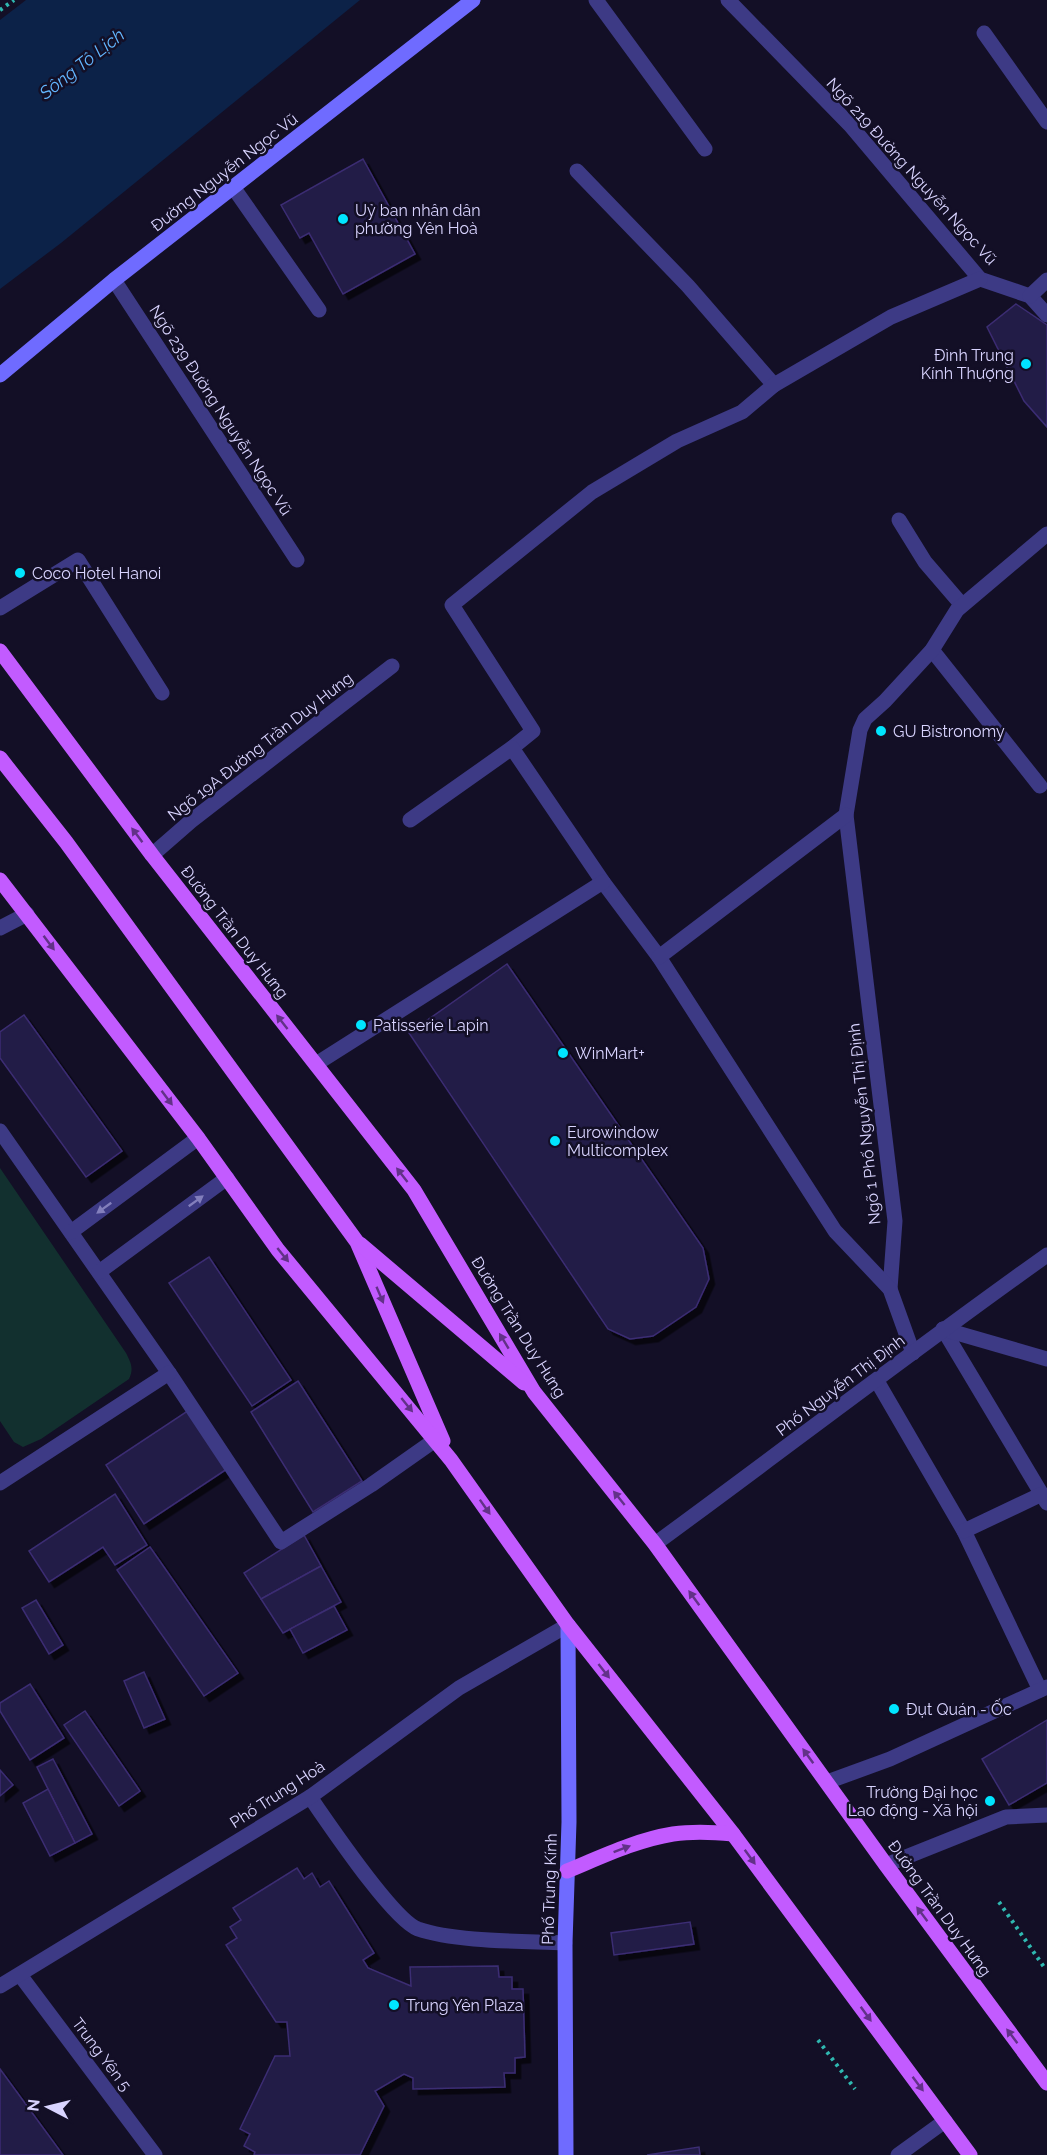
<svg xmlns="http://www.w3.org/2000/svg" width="1047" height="2155" viewBox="0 0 1047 2155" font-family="Raleway,sans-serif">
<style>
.green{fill:#12302f}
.water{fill:#0c2248}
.building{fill:#241b47;stroke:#3b2d73;stroke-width:1.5;filter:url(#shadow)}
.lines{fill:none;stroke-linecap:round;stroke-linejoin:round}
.path{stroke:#2fb8b0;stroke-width:4;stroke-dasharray:3 4.5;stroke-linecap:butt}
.service{stroke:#3d3a85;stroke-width:15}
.minor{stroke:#3d3a85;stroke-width:15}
.tertiary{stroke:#3d3a85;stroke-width:15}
.secondary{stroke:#6f6bff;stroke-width:15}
.primary{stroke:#c25bff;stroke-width:15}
.oneway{fill:#623188}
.oneway2{fill:#837fbc}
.poi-dot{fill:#00e5ff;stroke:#130f26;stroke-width:2}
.labels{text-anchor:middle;stroke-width:5;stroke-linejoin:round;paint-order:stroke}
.street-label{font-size:16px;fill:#d9d4ff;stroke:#130f26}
.poi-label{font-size:16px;fill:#d9d4ff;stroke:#130f26;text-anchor:start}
.water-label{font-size:18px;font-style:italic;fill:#62b6ff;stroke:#130f26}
</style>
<defs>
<filter id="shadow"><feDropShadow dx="5.5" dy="5.5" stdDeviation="0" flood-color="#0009"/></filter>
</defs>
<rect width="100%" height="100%" fill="#130f26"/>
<path class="green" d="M0 1168 126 1353C131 1363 134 1368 129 1379L41 1439 23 1447 14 1442 0 1421Z"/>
<polygon class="water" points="26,0 360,0 61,243 0,289 0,20"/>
<g class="building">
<polygon points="363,159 415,254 343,294 309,233 300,238 281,205"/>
<polygon points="1016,304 1047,325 1047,427 1024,401 987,327"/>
<polygon points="507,964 703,1248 709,1279 696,1307 653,1336 630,1339 608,1329 409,1033"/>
<polygon points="24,1015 122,1151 86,1177 0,1058 0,1032"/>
<polygon points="209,1257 291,1380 252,1406 169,1283"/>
<polygon points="298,1381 362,1481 313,1512 251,1412"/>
<polygon points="189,1410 227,1469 144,1524 106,1465"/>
<polygon points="115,1494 147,1545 115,1565 103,1547 49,1582 29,1551"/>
<polygon points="304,1535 321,1566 261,1599 244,1573"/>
<polygon points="150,1547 238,1673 204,1696 117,1570"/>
<polygon points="321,1566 341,1602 283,1633 261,1599"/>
<polygon points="36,1600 63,1645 49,1654 22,1608"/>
<polygon points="334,1606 347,1630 303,1653 290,1629"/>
<polygon points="144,1672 165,1719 144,1728 124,1681"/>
<polygon points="30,1684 64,1738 30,1760 0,1711 0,1703"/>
<polygon points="85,1711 140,1791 119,1806 64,1725"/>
<polygon points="1047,1720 1047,1783 1009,1805 982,1759"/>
<polygon points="53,1759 92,1834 75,1843 37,1767"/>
<polygon points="0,1770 13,1785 0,1796"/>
<polygon points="48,1789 75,1843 50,1856 23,1803"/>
<polygon points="297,1868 304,1879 312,1873 320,1887 329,1881 374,1953 363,1960 368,1968 411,1986 410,1967 498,1966 499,1977 512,1977 512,1989 523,1989 525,2057 515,2058 515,2073 504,2073 505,2087 413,2089 413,2078 404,2074 375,2091 384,2106 360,2155 254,2155 255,2152 244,2146 250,2134 240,2129 275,2056 290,2056 287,2022 276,2022 226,1945 237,1938 230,1927 241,1920 233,1908"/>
<polygon points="690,1922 694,1944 614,1955 611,1933"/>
<polygon points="0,2069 63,2155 0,2155"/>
<polygon points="699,2147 700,2155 647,2155"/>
</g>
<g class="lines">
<g class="path">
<polyline points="0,10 14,0"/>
<polyline points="999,1902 1044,1967"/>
<polyline points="818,2040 855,2089"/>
</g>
<g class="service">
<polyline points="596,0 705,149"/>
<polyline points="728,0 850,125 980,279 1030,296 1047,315"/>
<polyline points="984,33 1047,122"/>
<polyline points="577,171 688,286 774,385"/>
<polyline points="233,187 319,310"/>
<polyline points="114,280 297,560"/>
<polyline points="1030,296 1047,280"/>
<polyline points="899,520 925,562 962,605"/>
<polyline points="0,608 78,560 162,693"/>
<polyline points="932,650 1040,786"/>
<polyline points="512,748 533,731 452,605 592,492 677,441 742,412 774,385 891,317 980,279"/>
<polyline points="152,855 191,821 392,666"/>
<polyline points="0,928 27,914"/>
<polyline points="0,1131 169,1373 281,1542 371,1485 435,1440"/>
<polyline points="71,1232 198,1138"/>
<polyline points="99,1272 227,1178"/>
<polyline points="890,1289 895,1221 846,815 860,730 865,719 885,701 932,650 957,610 1047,534"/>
<polyline points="943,1329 1047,1503"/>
<polyline points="943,1329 1047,1359"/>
<polyline points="877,1381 964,1531 1040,1690"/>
<polyline points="0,1483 169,1373"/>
<polyline points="964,1531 1042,1494"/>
<polyline points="827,1782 890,1759 1047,1687"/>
<path d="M310 1797C329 1824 392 1919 418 1929 456 1942 523 1941 565 1943"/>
<polyline points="886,1865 1006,1817 1047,1815"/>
<polyline points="898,2155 945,2121"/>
</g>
<g class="minor">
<polyline points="410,820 512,748 603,882 659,957 835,1231 890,1289 913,1353"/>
<polyline points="659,957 846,815"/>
<polyline points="316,1064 603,882"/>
<polyline points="20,1975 155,2155"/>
</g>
<g class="tertiary">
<path d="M655 1544C786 1448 915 1349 1047 1255"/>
<polyline points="0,1986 310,1797 459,1688 568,1625"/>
</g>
<g class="secondary">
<polyline points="0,375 114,280 473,0"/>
<polyline points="566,2155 565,1943 569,1822 568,1625"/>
</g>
<g class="primary">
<polyline points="0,651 152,855 414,1190 534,1392 655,1544 886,1865 1047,2083"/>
<polyline points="0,758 66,842 357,1242 443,1441"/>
<polyline points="0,880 198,1138 278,1250 451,1460 568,1625 733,1834 970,2155"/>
<polyline points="360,1244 524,1383"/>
<path d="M567 1871C601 1857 636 1840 673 1834 693 1831 713 1832 733 1834"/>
</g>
</g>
<defs><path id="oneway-solid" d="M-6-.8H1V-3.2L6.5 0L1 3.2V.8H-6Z" transform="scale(1.5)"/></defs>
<g class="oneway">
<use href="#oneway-solid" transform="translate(137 835) rotate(-127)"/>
<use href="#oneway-solid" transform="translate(49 943) rotate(53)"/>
<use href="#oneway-solid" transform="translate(282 1022) rotate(-128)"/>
<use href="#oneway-solid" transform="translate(167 1098) rotate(53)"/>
<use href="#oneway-solid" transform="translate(402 1175) rotate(-128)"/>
<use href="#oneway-solid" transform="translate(283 1255) rotate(51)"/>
<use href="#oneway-solid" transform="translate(380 1295) rotate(67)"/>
<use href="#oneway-solid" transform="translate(504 1341) rotate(-121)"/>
<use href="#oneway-solid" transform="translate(407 1405) rotate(51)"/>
<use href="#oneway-solid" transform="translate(619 1498) rotate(-129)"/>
<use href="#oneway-solid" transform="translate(485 1507) rotate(55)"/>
<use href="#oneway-solid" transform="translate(694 1598) rotate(-126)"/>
<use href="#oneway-solid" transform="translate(604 1671) rotate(52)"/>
<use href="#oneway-solid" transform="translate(808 1756) rotate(-126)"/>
<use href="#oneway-solid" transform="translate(622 1849) rotate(-21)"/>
<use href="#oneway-solid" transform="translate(750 1857) rotate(54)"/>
<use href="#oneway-solid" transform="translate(922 1914) rotate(-127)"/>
<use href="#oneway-solid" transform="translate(866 2014) rotate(54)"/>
<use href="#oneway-solid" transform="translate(1012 2036) rotate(-127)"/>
<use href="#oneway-solid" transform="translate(918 2084) rotate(53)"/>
</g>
<g class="oneway2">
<use href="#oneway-solid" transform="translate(196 1201) rotate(-36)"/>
<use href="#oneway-solid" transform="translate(104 1208) rotate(144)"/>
</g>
<g class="poi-dot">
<circle cx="343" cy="219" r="6"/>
<circle cx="1026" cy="364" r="6"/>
<circle cx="20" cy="573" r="6"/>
<circle cx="881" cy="731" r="6"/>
<circle cx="361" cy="1025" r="6"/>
<circle cx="563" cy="1053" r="6"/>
<circle cx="555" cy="1141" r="6"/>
<circle cx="894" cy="1709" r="6"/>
<circle cx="990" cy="1801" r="6"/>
<circle cx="394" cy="2005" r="6"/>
</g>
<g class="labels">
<g class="street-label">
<text transform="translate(912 171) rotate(48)" y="6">Ngõ 219 Đường Nguyễn Ngọc Vũ</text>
<text transform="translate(224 172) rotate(-38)" y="6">Đường Nguyễn Ngọc Vũ</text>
<text transform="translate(221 410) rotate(57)" y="6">Ngõ 239 Đường Nguyễn Ngọc Vũ</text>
<text transform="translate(260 746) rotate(-38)" y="6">Ngõ 19A Đường Trần Duy Hưng</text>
<text transform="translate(235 932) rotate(52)" y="6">Đường Trần Duy Hưng</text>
<text transform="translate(864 1124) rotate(-96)" y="6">Ngõ 1 Phố Nguyễn Thị Định</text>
<text transform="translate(519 1327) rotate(58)" y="6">Đường Trần Duy Hưng</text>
<text transform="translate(840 1385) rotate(-37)" y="6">Phố Nguyễn Thị Định</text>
<text transform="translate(277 1794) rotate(-33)" y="6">Phố Trung Hoà</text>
<text transform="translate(549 1889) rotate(-88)" y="6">Phố Trung Kính</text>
<text transform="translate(940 1908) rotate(54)" y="6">Đường Trần Duy Hưng</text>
<text transform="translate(102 2054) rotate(53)" y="6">Trung Yên 5</text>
</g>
<g class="poi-label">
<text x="355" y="216">Uỷ ban nhân dân<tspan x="355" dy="18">phường Yên Hoà</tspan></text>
<text x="1014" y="361" text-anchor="end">Đình Trung<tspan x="1014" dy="18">Kính Thượng</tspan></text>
<text x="32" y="579">Coco Hotel Hanoi</text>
<text x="893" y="737">GU Bistronomy</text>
<text x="373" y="1031">Patisserie Lapin</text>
<text x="575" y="1059">WinMart+</text>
<text x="567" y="1138">Eurowindow<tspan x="567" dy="18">Multicomplex</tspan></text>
<text x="906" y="1715">Đụt Quán - Ốc</text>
<text x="978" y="1798" text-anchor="end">Trường Đại học<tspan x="978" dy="18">Lao động - Xã hội</tspan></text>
<text x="406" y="2011">Trung Yên Plaza</text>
</g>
<g class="water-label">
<text transform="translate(82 64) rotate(-38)" y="6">Sông Tô Lịch</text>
</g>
</g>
<g transform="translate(48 2107) rotate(277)" stroke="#130f26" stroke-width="4.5" paint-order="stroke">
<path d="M0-4.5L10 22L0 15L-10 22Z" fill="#d9d4ff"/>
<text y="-9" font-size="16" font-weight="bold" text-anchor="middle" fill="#d9d4ff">N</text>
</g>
</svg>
